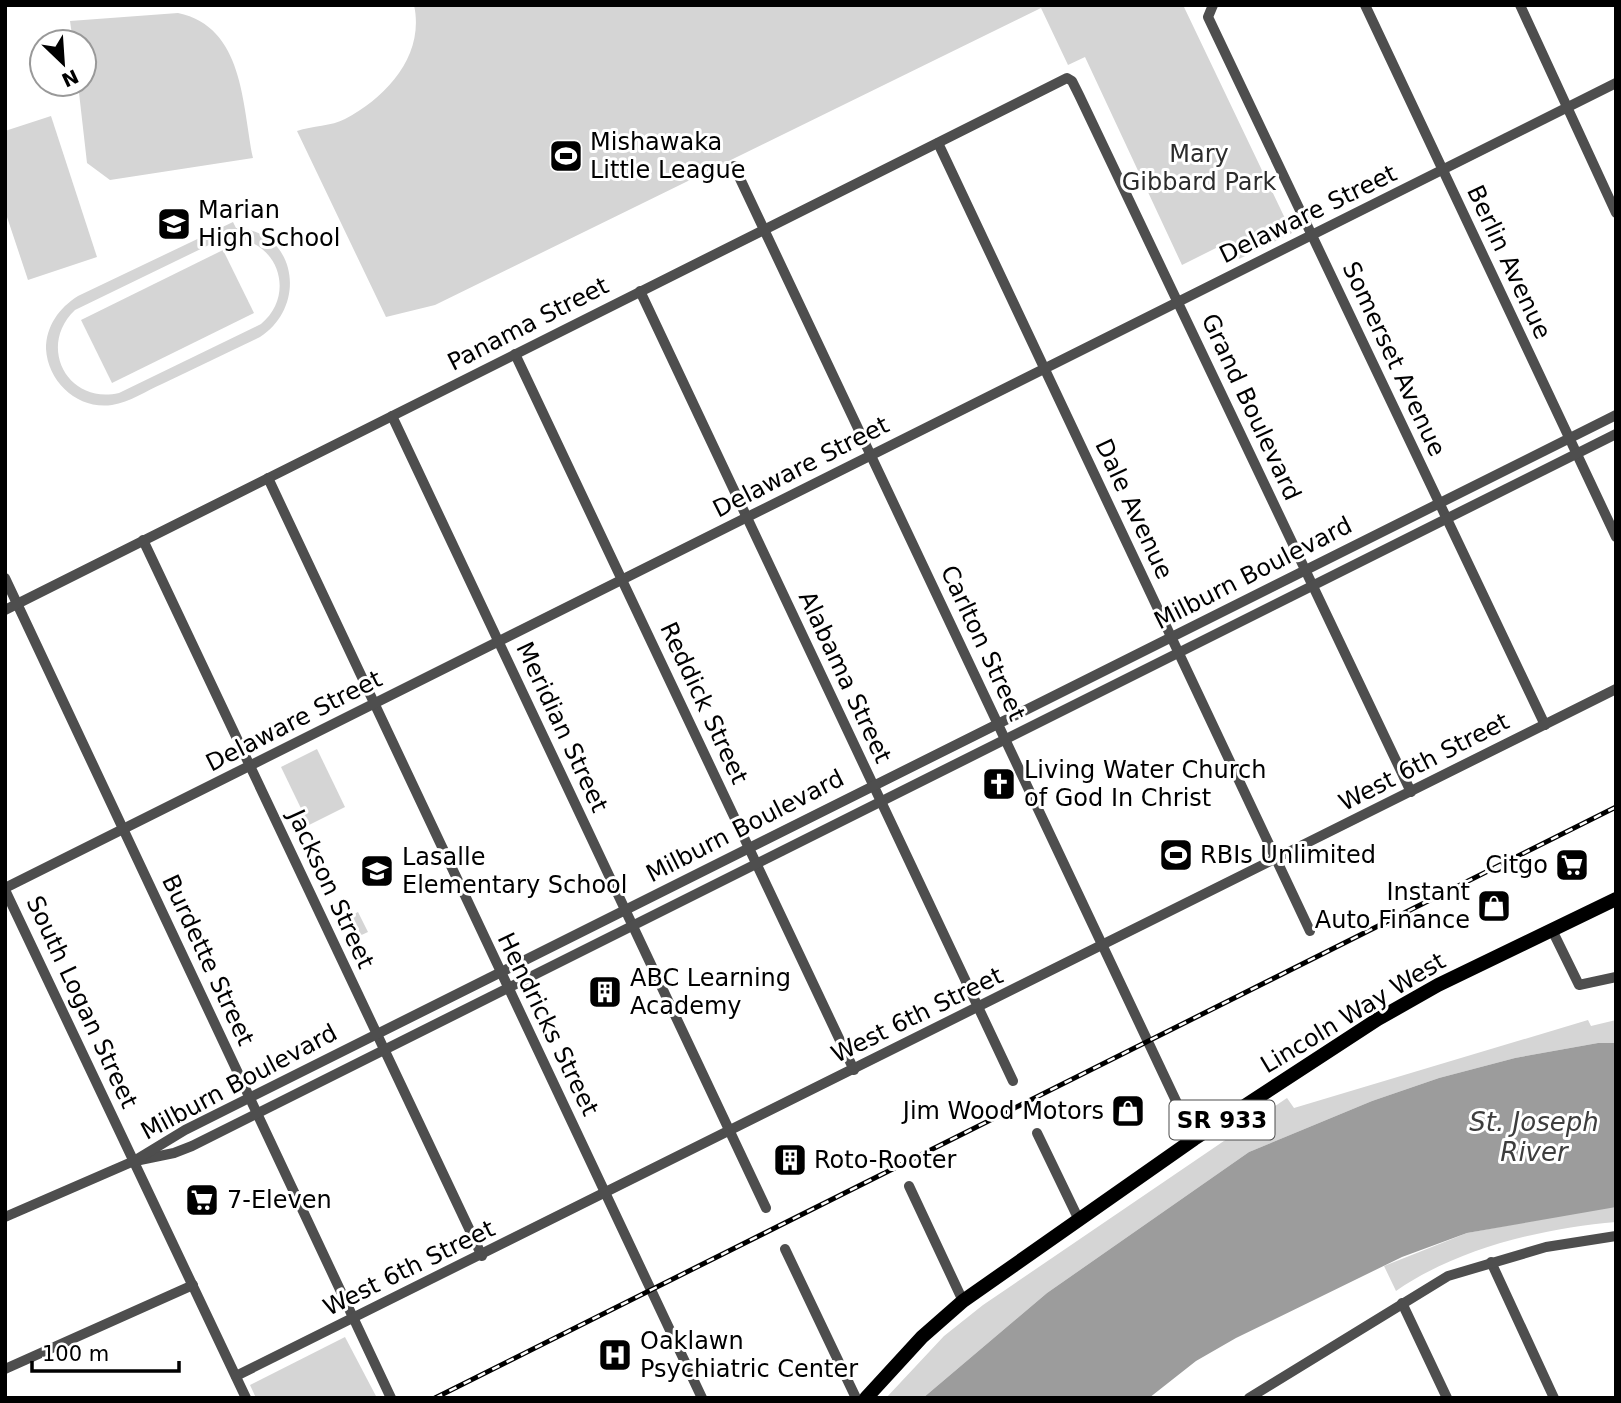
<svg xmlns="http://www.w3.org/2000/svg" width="1621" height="1403" viewBox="0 0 1621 1403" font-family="'DejaVu Sans',sans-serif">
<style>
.green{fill:#d5d5d5;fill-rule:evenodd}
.water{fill:#9c9c9c}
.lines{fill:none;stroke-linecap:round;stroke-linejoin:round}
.minor{stroke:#4e4e4e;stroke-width:10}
.major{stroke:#000;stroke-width:14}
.rail-casing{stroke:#000;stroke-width:5}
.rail{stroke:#fff;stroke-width:2.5;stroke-dasharray:8;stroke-linecap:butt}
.labels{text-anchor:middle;stroke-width:6;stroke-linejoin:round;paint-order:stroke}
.shield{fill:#fff;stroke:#4c4c4c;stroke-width:2}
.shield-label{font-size:23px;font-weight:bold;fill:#000}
.poi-label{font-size:24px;fill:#000;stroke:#fff;text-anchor:start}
.park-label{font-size:24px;fill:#2c2c2c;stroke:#fff}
.street-label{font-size:24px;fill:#000;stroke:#fff}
.water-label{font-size:26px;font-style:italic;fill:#3d3d3d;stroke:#fff}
</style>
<rect width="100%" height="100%" fill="#fff"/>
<g class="green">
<path d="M414 5H1187L1184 7 1292 233 1239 259 1230 241 1182 265 1085 57 1068 65 1041 8 435 305 386 317 297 131C312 126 332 126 345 119 387 97 425 55 414 5Z"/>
<path d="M178 13C244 27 242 104 253 158L110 180 87 163 78 84H84V42H73L70 21Z"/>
<polygon points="51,116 97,257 28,280 5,211 5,131"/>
<path d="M233 222 236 228C297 231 308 306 260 337 227 353 195 368 162 384 146 391 130 402 112 405 79 410 48 383 46 349 46 326 59 308 78 296ZM233 238C279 241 296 295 261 324L119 393C67 405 37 346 75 310L211 244Z"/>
<polygon points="223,250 254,313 112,383 81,320"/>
<polygon points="317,749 345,807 309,825 281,767"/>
<polygon points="358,912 368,932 355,938 346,918"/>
<polygon points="1588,1020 1591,1026 1616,1020 1616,1043 1598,1043 1515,1058 1439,1078 1372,1101 1249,1152 1047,1293 923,1398 886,1398 944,1336 983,1305 1287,1098 1294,1108"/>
<path d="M1607 1207H1616V1222C1543 1228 1456 1249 1396 1291L1384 1266 1467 1233Z"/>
<polygon points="345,1337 377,1398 256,1398 250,1385"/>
</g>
<polygon class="water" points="1598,1043 1616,1043 1616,1207 1467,1233 1402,1257 1236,1338 1196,1361 1149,1398 923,1398 1047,1293 1249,1152 1372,1101 1439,1078 1515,1058"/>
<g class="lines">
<g class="minor">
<polyline points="1213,5 1208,17 1545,725"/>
<polyline points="1365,5 1616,537"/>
<polyline points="1520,5 1616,213"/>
<polyline points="938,143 1310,931"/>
<polyline points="734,166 1194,1139"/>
<polyline points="640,291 1013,1081"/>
<polyline points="515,354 854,1070"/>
<polyline points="392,416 766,1208"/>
<polyline points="268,478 702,1398"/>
<polyline points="143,540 482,1256"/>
<polyline points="5,578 391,1398"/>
<polyline points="5,610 1067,78 1072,81 1079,95 1411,792"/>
<polyline points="5,888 1616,83"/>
<polyline points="5,890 246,1398"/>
<polyline points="1552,930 1579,985 1616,977"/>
<polyline points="1037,1133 1079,1220"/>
<polyline points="140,1160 174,1153 192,1146 1616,434"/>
<polyline points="909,1186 963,1301"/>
<polyline points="5,1217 134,1161 185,1130 1616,415"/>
<polyline points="785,1249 856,1398"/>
<polyline points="1491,1262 1554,1398"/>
<polyline points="1402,1303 1447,1398"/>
<polyline points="5,1369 193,1285"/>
<polyline points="236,1376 1616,689"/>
<polyline points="1249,1398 1448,1276 1546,1247 1616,1236"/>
</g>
<polyline class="major" points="866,1398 922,1337 963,1301 1194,1139 1378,1019 1438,985 1616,899"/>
<defs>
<polyline id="rail" points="435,1398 1616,807"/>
</defs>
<use href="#rail" class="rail-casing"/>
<use href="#rail" class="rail"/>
</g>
<defs>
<symbol id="stadium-square" viewBox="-11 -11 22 22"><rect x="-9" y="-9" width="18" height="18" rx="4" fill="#000" stroke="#fff"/><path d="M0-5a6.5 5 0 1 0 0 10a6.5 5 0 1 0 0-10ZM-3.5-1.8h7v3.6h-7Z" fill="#fff"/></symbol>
<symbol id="school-square" viewBox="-11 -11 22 22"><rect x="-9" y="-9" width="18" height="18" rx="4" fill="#000" stroke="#fff"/><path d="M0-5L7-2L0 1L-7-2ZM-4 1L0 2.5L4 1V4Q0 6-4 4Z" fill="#fff"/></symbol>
<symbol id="church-square" viewBox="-11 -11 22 22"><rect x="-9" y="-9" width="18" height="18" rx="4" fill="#000" stroke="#fff"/><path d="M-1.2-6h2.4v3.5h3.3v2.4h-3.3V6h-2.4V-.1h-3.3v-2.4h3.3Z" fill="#fff"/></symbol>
<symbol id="supermarket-square" viewBox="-11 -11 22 22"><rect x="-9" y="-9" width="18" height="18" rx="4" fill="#000" stroke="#fff"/><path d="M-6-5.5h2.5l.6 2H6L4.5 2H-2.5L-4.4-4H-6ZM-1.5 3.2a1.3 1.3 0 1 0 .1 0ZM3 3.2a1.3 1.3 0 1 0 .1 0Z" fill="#fff"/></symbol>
<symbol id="shop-square" viewBox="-11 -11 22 22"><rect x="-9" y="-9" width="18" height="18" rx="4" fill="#000" stroke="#fff"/><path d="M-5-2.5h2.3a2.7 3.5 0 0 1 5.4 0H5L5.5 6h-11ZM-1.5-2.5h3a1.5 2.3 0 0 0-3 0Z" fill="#fff"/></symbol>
<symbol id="building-square" viewBox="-11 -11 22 22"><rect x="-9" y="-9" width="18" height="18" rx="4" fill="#000" stroke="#fff"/><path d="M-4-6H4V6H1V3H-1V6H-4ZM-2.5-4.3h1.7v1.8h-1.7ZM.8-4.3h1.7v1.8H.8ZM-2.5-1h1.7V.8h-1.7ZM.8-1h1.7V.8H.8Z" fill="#fff"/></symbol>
<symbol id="hospital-square" viewBox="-11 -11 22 22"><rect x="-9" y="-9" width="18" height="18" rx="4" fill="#000" stroke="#fff"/><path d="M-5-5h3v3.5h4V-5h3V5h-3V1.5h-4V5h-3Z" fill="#fff"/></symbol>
</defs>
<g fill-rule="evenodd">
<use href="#stadium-square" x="547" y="137" width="38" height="38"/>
<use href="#school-square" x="155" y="205" width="38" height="38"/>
<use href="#church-square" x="980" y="765" width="38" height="38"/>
<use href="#stadium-square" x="1157" y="836" width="38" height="38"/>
<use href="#supermarket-square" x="1553" y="846" width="38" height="38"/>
<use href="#school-square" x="358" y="852" width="38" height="38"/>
<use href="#shop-square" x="1475" y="887" width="38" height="38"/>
<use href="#building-square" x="586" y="973" width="38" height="38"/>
<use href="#shop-square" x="1109" y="1092" width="38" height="38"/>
<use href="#building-square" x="771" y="1141" width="38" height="38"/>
<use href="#supermarket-square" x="183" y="1181" width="38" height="38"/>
<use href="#hospital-square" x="596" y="1336" width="38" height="38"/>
</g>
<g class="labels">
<rect class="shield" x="1169.5" y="1100.5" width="105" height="39" rx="5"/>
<g class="shield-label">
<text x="1222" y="1128">SR 933</text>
</g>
<g class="poi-label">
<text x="590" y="150">Mishawaka<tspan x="590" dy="28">Little League</tspan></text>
<text x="198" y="218">Marian<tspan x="198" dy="28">High School</tspan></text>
<text x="1024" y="778">Living Water Church<tspan x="1024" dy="28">of God In Christ</tspan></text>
<text x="1200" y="863">RBIs Unlimited</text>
<text x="402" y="865">Lasalle<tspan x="402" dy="28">Elementary School</tspan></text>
<text x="1548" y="873" text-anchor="end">Citgo</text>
<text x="1470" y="900" text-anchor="end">Instant<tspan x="1470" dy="28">Auto Finance</tspan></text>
<text x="630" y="986">ABC Learning<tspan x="630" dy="28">Academy</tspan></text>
<text x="1104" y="1119" text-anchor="end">Jim Wood Motors</text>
<text x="814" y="1168">Roto-Rooter</text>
<text x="227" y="1208">7-Eleven</text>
<text x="640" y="1349">Oaklawn<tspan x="640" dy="28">Psychiatric Center</tspan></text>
</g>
<g class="park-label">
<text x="1199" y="162">Mary<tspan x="1199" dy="28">Gibbard Park</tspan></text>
</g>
<g class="street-label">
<text transform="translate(1308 214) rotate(-26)" y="8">Delaware Street</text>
<text transform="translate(1509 262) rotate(65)" y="8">Berlin Avenue</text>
<text transform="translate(528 324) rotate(-27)" y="8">Panama Street</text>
<text transform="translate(1394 359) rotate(65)" y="8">Somerset Avenue</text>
<text transform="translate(1251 407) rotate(65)" y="8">Grand Boulevard</text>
<text transform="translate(801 467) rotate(-27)" y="8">Delaware Street</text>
<text transform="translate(1134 509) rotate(65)" y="8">Dale Avenue</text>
<text transform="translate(1253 573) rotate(-27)" y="8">Milburn Boulevard</text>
<text transform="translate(983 643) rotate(65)" y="8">Carlton Street</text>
<text transform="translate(845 677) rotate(65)" y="8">Alabama Street</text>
<text transform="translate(704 703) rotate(65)" y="8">Reddick Street</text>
<text transform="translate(294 721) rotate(-27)" y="8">Delaware Street</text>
<text transform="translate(562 727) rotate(65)" y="8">Meridian Street</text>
<text transform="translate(1424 762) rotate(-27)" y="8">West 6th Street</text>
<text transform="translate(745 826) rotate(-27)" y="8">Milburn Boulevard</text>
<text transform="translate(331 889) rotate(65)" y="8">Jackson Street</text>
<text transform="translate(208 960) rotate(65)" y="8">Burdette Street</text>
<text transform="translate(82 1002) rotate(65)" y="8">South Logan Street</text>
<text transform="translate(1353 1013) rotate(-31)" y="8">Lincoln Way West</text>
<text transform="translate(917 1015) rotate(-26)" y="8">West 6th Street</text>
<text transform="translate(548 1024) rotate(64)" y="8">Hendricks Street</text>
<text transform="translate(239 1082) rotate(-28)" y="8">Milburn Boulevard</text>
<text transform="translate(409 1268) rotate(-26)" y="8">West 6th Street</text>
</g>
<g class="water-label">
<text x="1534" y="1131">St. Joseph<tspan x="1534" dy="30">River</tspan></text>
</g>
</g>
<rect width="1621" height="1403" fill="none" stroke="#000000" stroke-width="14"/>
<g transform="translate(63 63) rotate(155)"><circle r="33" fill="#ffffff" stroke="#999999" stroke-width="2"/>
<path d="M0-5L12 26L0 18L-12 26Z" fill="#000000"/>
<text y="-10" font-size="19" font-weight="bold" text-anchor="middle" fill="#000000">N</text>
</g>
<path d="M32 1361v10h147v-10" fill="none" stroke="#000000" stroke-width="3.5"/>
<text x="42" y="1361" font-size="21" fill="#000000" stroke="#ffffff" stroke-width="5" paint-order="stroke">100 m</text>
</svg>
